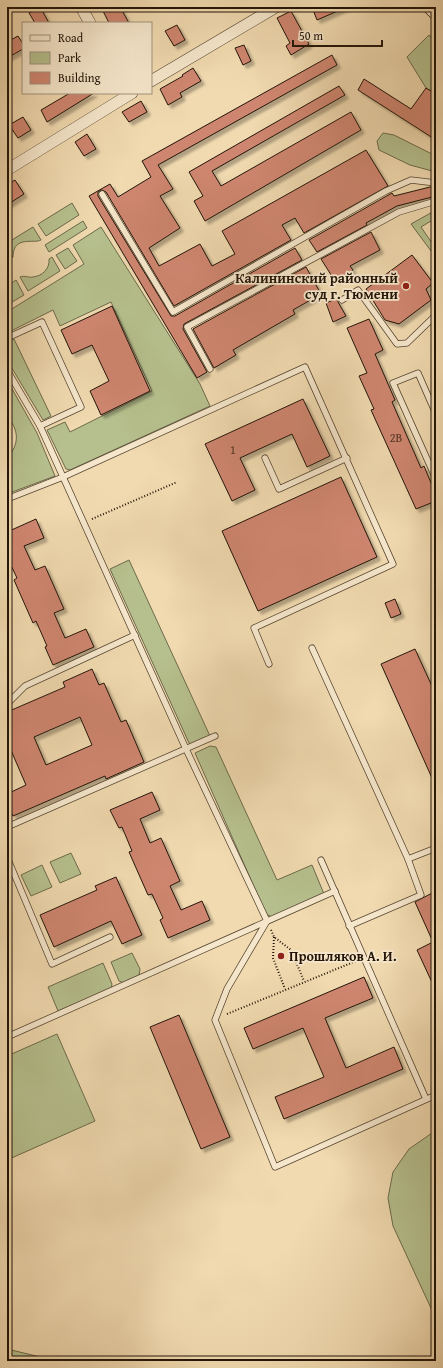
<svg xmlns="http://www.w3.org/2000/svg" width="443" height="1368" viewBox="0 0 443 1368" font-family="'Gentium Book Plus',serif">
<style>
.green{fill:#b6c08e;stroke:#6c6a4b}
.building{fill:#cf8670;stroke:#221508;fill-rule:evenodd;filter:url(#shadow)}
.lines{fill:none;stroke-linecap:round;stroke-linejoin:round}
.lane-casing{stroke:#564632;stroke-width:7}
.street-casing{stroke:#564632;stroke-width:12}
.secondary-casing{stroke:#221508;stroke-width:16}
.path{stroke:#221508;stroke-width:2;stroke-dasharray:1 2;stroke-linecap:butt}
.lane{stroke:#f6e7cc;stroke-width:5.5}
.street{stroke:#f6e7cc;stroke-width:11}
.secondary{stroke:#f6e7cc;stroke-width:15}
.poi-dot{fill:#8f2418;stroke:#f6e7cc;stroke-width:1.5}
.labels{text-anchor:middle;stroke-width:3.5;stroke-linejoin:round;paint-order:stroke}
.number-label{font-size:12px;fill:#4d3122}
.poi-label{font-size:14px;font-weight:bold;fill:#221508;stroke:#f6e7cc;text-anchor:end}
</style>
<defs>
<filter id="shadow"><feDropShadow dx="3.5" dy="3.5" stdDeviation="1" flood-color="#0004"/></filter>
</defs>
<rect width="100%" height="100%" fill="#f1dab0"/>
<filter id="stains"><feTurbulence type="fractalNoise" baseFrequency=".005" numOctaves="4"/><feColorMatrix values="0 0 0 0 .2 0 0 0 0 .09 0 0 0 0 .02 0 0 0 .5 -.17"/></filter>
<radialGradient id="worn" r=".72"><stop offset=".6" stop-color="#630" stop-opacity="0"/><stop offset="1" stop-color="#630" stop-opacity=".3"/></radialGradient>
<g class="green">
<polygon points="429,35 436,43 436,94 426,88 407,57"/>
<polygon points="383,133 394,135 436,156 436,172 410,165 379,150 377,141"/>
<polygon points="72,203 79,215 46,236 38,224"/>
<polygon points="436,210 436,218 421,227 434,246 434,255 411,224"/>
<polygon points="83,221 87,228 49,252 45,245"/>
<path d="M33 227 41 240C34 244 13 235 13 257L9 259 7 255V243Z"/>
<polygon points="101,227 200,384 210,406 70,470 66,469 47,430 65,422 70,432 152,391 111,302 60,326 53,310 7,333 7,312 84,264 73,245"/>
<polygon points="68,248 77,261 65,269 56,255"/>
<path d="M52 257 60 271 28 291 20 277C25 275 28 278 33 277 42 276 50 269 49 259Z"/>
<polygon points="16,280 24,295 7,305 7,286"/>
<polygon points="14,339 51,416 43,420 7,360 7,343"/>
<path d="M7 380 37 433 55 476 7 494V458C20 444 19 430 7 416Z"/>
<polygon points="129,560 210,736 193,745 189,743 110,569"/>
<polygon points="210,746 216,747 277,880 312,865 324,894 272,917 266,914 195,753"/>
<polygon points="71,853 81,874 60,883 50,862"/>
<polygon points="42,865 52,887 31,896 21,875"/>
<polygon points="132,953 140,969 139,976 124,983 119,981 111,962"/>
<polygon points="103,963 112,984 111,989 58,1011 48,987"/>
<polygon points="57,1034 95,1121 7,1160 7,1056"/>
<polygon points="436,1132 436,1319 393,1226 388,1198 393,1172 409,1149 432,1133"/>
<polygon points="7,1349 57,1361 7,1361"/>
</g>
<g class="building">
<polygon points="40,7 49,23 35,23 29,13"/>
<polygon points="101,7 120,7 129,23 109,23"/>
<polygon points="312,7 347,7 317,20"/>
<polygon points="291,11 309,44 291,55 286,46 290,43 277,18"/>
<polygon points="177,25 185,40 174,46 165,31"/>
<polygon points="18,36 23,44 23,49 7,58 7,42"/>
<polygon points="244,45 251,61 243,65 235,48"/>
<polygon points="332,55 337,65 158,165 173,189 160,196 180,228 149,248 159,266 200,244 212,266 235,254 222,231 366,150 388,186 304,233 295,218 282,225 291,240 174,306 106,192 102,190 98,192 98,196 171,316 175,316 295,248 302,260 184,324 183,329 207,372 197,378 89,196 110,184 118,197 151,177 142,161"/>
<polygon points="193,68 201,81 180,93 182,97 168,105 160,89 183,76 182,75"/>
<polygon points="364,79 411,109 426,88 436,94 436,140 358,90"/>
<polygon points="339,86 345,95 212,171 221,186 351,112 361,130 205,221 194,201 203,196 189,172"/>
<polygon points="70,93 94,93 47,122 41,110"/>
<polygon points="141,101 147,112 129,122 122,112"/>
<polygon points="23,117 31,130 18,138 9,125"/>
<polygon points="87,134 96,149 84,156 75,142"/>
<polygon points="15,180 24,194 7,205 7,185"/>
<polygon points="430,187 436,187 436,196 397,206 366,223 367,225 317,252 309,240 392,193 394,196"/>
<polygon points="371,232 380,250 350,266 353,270 335,281 321,259"/>
<polygon points="412,255 433,283 426,289 431,300 399,324 385,320 366,289"/>
<polygon points="306,267 321,294 293,310 295,314 233,350 236,355 214,368 193,329"/>
<polygon points="338,298 338,302 346,316 333,322 326,303"/>
<polygon points="112,306 150,391 101,415 90,391 109,381 92,345 72,354 61,330"/>
<polygon points="369,319 383,350 375,354 395,400 392,402 421,468 424,466 436,495 436,501 416,509 371,410 374,409 359,376 367,373 347,328"/>
<polygon points="303,399 330,456 307,467 292,434 240,458 255,490 232,501 205,444"/>
<polygon points="341,477 377,557 258,611 222,531"/>
<polygon points="36,519 44,538 24,546 35,570 45,566 64,609 54,613 65,638 86,629 94,647 53,665 45,647 47,646 36,621 33,623 14,580 17,578 7,557 7,532"/>
<polygon points="395,599 401,614 391,618 385,603"/>
<polygon points="415,649 436,695 436,787 381,664"/>
<path d="M92 669 99 685 104 683 121 722 126 720 144 762 106 779 105 776 13 816 7 803V794L26 785 7 741V726L12 724 7 712 65 687 63 682ZM80 717 92 745 46 765 34 737Z"/>
<polygon points="152,792 160,810 140,819 150,843 161,838 180,881 170,886 181,910 202,901 210,920 168,938 160,920 163,918 152,894 148,895 129,852 132,851 122,827 119,828 110,810"/>
<polygon points="116,877 142,935 122,944 111,921 54,947 40,915 97,890 95,886"/>
<polygon points="436,891 436,991 417,950 433,942 415,902"/>
<polygon points="364,977 373,998 325,1018 346,1068 394,1047 403,1069 284,1119 275,1097 324,1077 303,1028 253,1049 244,1028"/>
<polygon points="179,1015 230,1137 201,1149 150,1027"/>
</g>
<g class="lines">
<defs>
<g id="lane">
<polyline points="102,194 173,312 386,191 411,180 436,183"/>
<polyline points="342,300 358,290 397,344 407,343 436,315"/>
<polyline points="7,338 42,322 81,407 40,426"/>
<polyline points="210,369 187,327 399,212 436,201"/>
<polyline points="7,370 40,426 186,749 267,921 227,989 215,1020 275,1167 436,1095"/>
<polyline points="436,414 418,373 393,383 436,479"/>
<polyline points="265,458 279,489 347,458"/>
<polyline points="7,499 63,477 305,367 393,564 254,628 269,664"/>
<polyline points="312,648 408,859 421,895 349,926"/>
<polyline points="7,704 25,686 135,635"/>
<polyline points="7,827 215,736"/>
<polyline points="7,857 52,964 110,937"/>
<polyline points="408,859 436,848"/>
<polyline points="321,860 426,1099"/>
<polyline points="7,1037 335,891"/>
</g>
<g id="street">
<polyline points="81,7 90,23"/>
<polyline points="151,81 276,7"/>
<polyline points="7,170 132,93"/>
</g>
<polyline id="secondary" points="431,7 436,12"/>
</defs>
<use href="#lane" class="lane-casing"/>
<use href="#street" class="street-casing"/>
<use href="#secondary" class="secondary-casing"/>
<g class="path">
<polyline points="92,519 177,482"/>
<polyline points="271,930 274,937 291,950 304,981"/>
<polyline points="274,937 273,958 285,989"/>
<polyline points="227,1014 356,961"/>
</g>
<use href="#lane" class="lane"/>
<use href="#street" class="street"/>
<use href="#secondary" class="secondary"/>
</g>
<g class="poi-dot">
<circle cx="406" cy="286" r="4"/>
<circle cx="281" cy="956" r="4"/>
</g>
<g class="labels">
<g class="number-label">
<text x="396" y="442">2В</text>
<text x="233" y="454">1</text>
</g>
<g class="poi-label">
<text x="398" y="283">Калининский районный<tspan x="398" dy="16">суд г. Тюмени</tspan></text>
<text x="289" y="961" text-anchor="start">Прошляков А. И.</text>
</g>
</g>
<rect width="443" height="1368" fill="none" stroke="#f1dab0" stroke-width="24"/>
<rect x="8" y="8" width="427" height="1352" fill="none" stroke="#221508" stroke-width="2"/>
<rect x="12" y="12" width="419" height="1344" fill="none" stroke="#221508"/>
<rect x="22" y="22" width="130" height="72" fill="#f6e7cc" stroke="#a1937e"/>
<rect x="30" y="35" width="20" height="6" fill="#f6e7cc" stroke="#a1937e"/>
<text x="58" y="42" font-size="12" fill="#221508">Road</text>
<rect x="30" y="52" width="20" height="12" fill="#b6c08e" stroke="#a1937e"/>
<text x="58" y="62" font-size="12" fill="#221508">Park</text>
<rect x="30" y="72" width="20" height="12" fill="#cf8670" stroke="#a1937e"/>
<text x="58" y="82" font-size="12" fill="#221508">Building</text>
<path d="M293 40v6h89v-6" fill="none" stroke="#221508" stroke-width="2"/>
<text x="299" y="40" font-size="12" fill="#221508" stroke="#f6e7cc" stroke-width="3" paint-order="stroke">50 m</text>
<rect width="100%" height="100%" filter="url(#stains)"/>
<rect width="100%" height="100%" fill="url(#worn)"/>
</svg>
